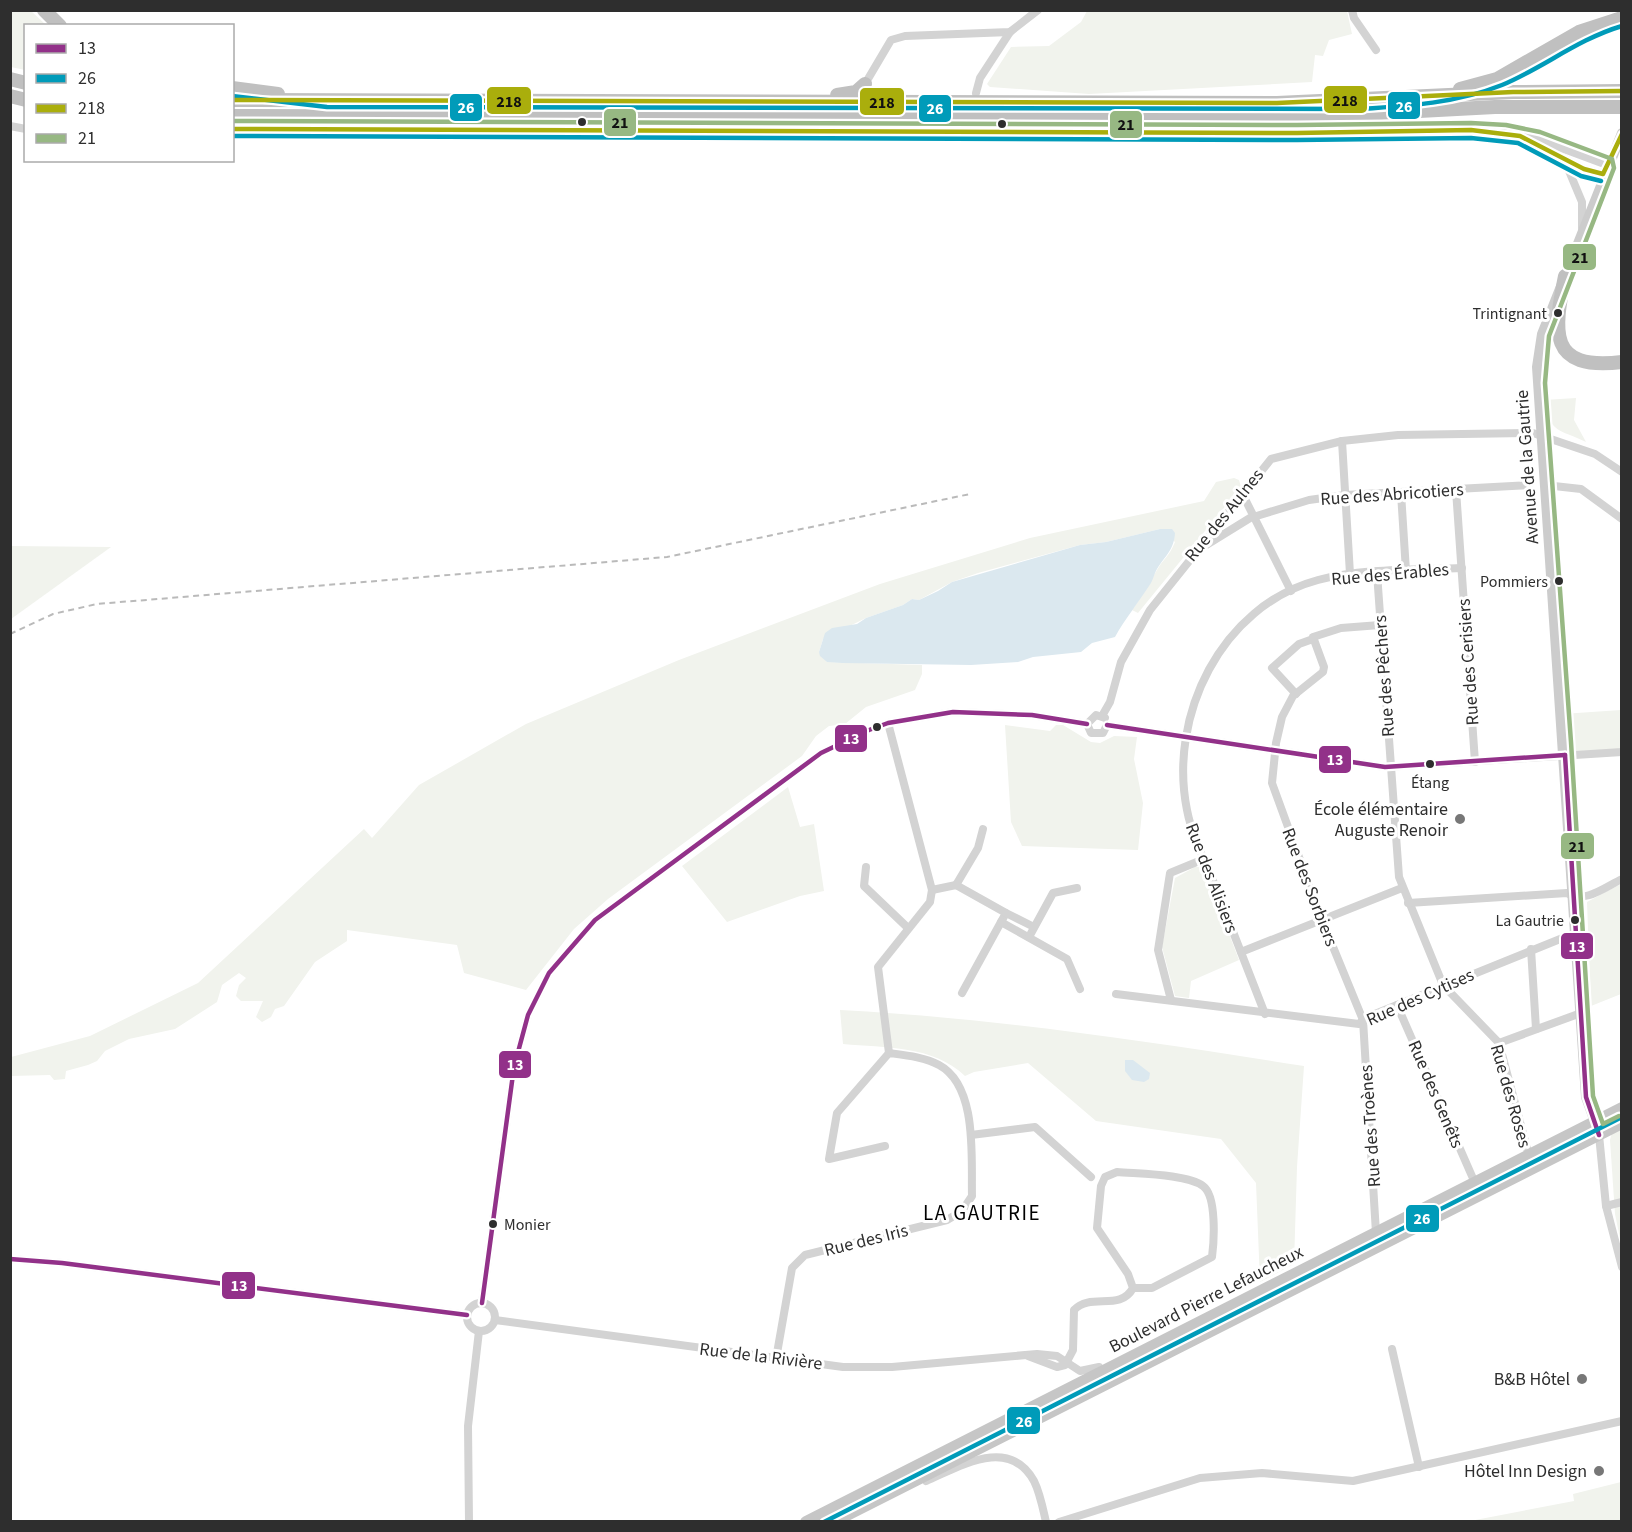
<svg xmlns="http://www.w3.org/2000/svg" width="1632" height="1532" viewBox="0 0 1632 1532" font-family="'Source Sans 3',sans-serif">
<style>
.green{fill:#f1f3ed}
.water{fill:#dbe8ef}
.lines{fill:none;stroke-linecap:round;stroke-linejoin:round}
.street{stroke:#d3d3d3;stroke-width:8}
.secondary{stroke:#ccc;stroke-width:10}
.primary{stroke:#c6c6c6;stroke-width:12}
.highway{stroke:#c0c0c0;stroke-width:14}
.rail{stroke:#bababa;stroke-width:2;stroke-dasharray:6 4.5;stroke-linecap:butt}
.bus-1-casing{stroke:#fff;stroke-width:9}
.bus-2-casing{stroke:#fff;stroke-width:9}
.bus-3-casing{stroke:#fff;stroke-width:9}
.bus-4-casing{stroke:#fff;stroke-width:9}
.bus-1{stroke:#923189;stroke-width:4.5}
.bus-2{stroke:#009bb9;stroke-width:4.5}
.bus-3{stroke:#aaae0c;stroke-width:4.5}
.bus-4{stroke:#97b883;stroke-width:4.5}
.bus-dot{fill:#2e2e2e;stroke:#fff;stroke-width:2}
.poi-dot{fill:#777;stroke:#fff;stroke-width:2}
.labels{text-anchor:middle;stroke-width:6;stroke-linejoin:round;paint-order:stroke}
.bus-label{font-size:16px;fill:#2e2e2e;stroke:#fff;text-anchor:end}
.street-label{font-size:18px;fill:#2e2e2e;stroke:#fff}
.poi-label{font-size:18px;fill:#2e2e2e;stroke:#fff;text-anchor:end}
.quarter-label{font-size:21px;letter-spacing:1.5px;fill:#000;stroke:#fff}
.line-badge{stroke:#fff;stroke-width:2}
.badge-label{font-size:16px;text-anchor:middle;font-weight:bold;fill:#fff}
.pale-badge-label{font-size:16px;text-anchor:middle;font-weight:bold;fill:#111}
</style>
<rect width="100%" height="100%" fill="#fff"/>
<g class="green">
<polygon points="11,10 31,11 46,25 26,26 25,70 11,67"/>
<polygon points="1087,11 1347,11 1352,34 1329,40 1323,56 1315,55 1312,82 1089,94 990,87 987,84 1011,47 1049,46 1081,22"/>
<path d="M1576 398 1574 420 1586 442C1559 429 1549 433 1544 400Z"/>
<path d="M1234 478 1239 480 1241 487 1138 613 1132 610C1141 597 1149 583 1157 570 1163 559 1169 557 1175 542L1160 529 1106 542 1080 545 978 573 952 582 919 600 912 599 903 605 866 618 823 639 819 652 827 662 922 665V674L915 690 866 707 845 724 829 726 816 736 802 756 608 899 574 929 526 990 464 973 457 945 347 930V941L315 962 284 1006 275 1009 271 1017 262 1022 256 1017 263 1001H241L236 996 239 985 246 978 239 973 222 985 217 1002 175 1029 129 1039 105 1051 97 1061 88 1065 66 1071 65 1079 54 1080 50 1075 11 1076V1057L90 1036 198 983 364 829 372 838 419 785 526 724 679 660 880 584 1030 538 1204 501 1216 482Z"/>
<polygon points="11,546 111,547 11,619"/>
<polygon points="1621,710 1621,752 1565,755 1562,714"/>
<polygon points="1005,725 1050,731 1056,725 1063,725 1091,742 1100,743 1114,736 1137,737 1134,759 1143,803 1138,850 1022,846 1011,822"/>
<polygon points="788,787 800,827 814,824 824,891 800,896 727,922 682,866"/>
<polygon points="1195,867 1200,867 1205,871 1239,960 1191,981 1189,998 1175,996 1162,947 1175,878"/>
<polygon points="1621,884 1621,994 1591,1006 1587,902"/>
<path d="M840 1010C995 1018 1150 1042 1304 1066L1297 1167 1294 1264 1260 1282 1256 1183 1221 1139 1096 1121 1028 1063 974 1072 965 1076C933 1045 885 1048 843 1044Z"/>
<polygon points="1621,1127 1621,1243 1615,1214 1610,1140 1612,1132"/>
<polygon points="1621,1482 1621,1521 1470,1521 1574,1501 1573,1494"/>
</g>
<g class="water">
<path d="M1160 529H1172L1175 533C1174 550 1165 556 1157 569 1154 574 1153 581 1149 586 1138 603 1125 619 1115 637L1092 643 1081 652 1033 657 1018 662 971 665 842 663 827 662 820 656 819 652 825 633 832 628 857 624 866 618 903 605 912 599 919 600 938 591 952 582 1080 545 1106 542Z"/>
<polygon points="1125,1060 1133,1060 1150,1073 1149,1079 1144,1082 1132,1080 1125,1071"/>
</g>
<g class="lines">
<g class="street">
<polyline points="1352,10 1354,18 1376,50"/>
<polyline points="865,84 891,40 905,36 1010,32 1038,10"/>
<polyline points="976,93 980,78 1010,32"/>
<polyline points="10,126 26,129"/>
<polyline points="232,129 496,128 533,131 1297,133 1471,130 1505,132 1537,139 1607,165"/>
<polyline points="1535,143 1584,169 1603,174"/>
<polyline points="1564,159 1582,202 1582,228"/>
<polyline points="1342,441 1350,574"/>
<polyline points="1545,485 1581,489 1622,519"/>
<polyline points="1456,490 1475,762"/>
<polyline points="1242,493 1291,591"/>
<polyline points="1401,493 1406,571"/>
<polyline points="1203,547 1250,518 1309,500 1345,495 1529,485"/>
<polyline points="1377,573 1399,877 1443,985 1499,1043 1529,1156"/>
<polyline points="1296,694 1272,668 1299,644 1313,639"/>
<polyline points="1102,716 1110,702 1121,662 1150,610 1271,459 1342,441 1398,435 1533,433 1595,454 1622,472"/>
<polyline points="888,723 932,890 930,902 878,967 889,1053"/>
<polyline points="1087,724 1091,733 1103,733 1107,725"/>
<polyline points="1087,724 1096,715 1105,718"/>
<polyline points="1107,725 1385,767 1622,752"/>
<polyline points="866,867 864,886 908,928"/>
<polyline points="956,885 978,848 983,829"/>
<polyline points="932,890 956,885 1006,913 1001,922 1067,959 1080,989"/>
<path d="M1408 903 1567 893C1585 904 1605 887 1622 879"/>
<polyline points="1006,913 1034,927"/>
<polyline points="1029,937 1053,893 1077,888"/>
<polyline points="1531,949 1536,1029"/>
<polyline points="1241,952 1402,888"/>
<polyline points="962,993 1001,922"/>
<polyline points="1116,994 1359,1024 1365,1018 1575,933"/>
<polyline points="1171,1000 1158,950 1170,873 1204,859"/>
<polyline points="1397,1005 1475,1183"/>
<path d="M1265 1014C1248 970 1231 927 1214 883 1204 859 1192 836 1187 810 1168 716 1221 606 1318 580 1363 568 1416 570 1462 568"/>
<polyline points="1499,1043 1581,1013"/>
<polyline points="971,1135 1035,1127 1091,1177"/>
<polyline points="1599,1135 1606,1206 1622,1267"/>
<polyline points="1606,1206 1622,1202"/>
<polyline points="1376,1233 1363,1020 1322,920 1272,783 1276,743 1282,717 1293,696 1323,672 1324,667 1313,637 1341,628 1380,625"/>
<polyline points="10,1259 62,1263 467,1315"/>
<circle cx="481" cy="1317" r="14"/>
<polyline points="482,1303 514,1067 528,1015 549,973 595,920 821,753 869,730 888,723 953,712 1032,715 1087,724"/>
<polyline points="495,1320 843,1367 892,1367 1037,1354 1057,1356 1080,1371 1099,1367"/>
<polyline points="1392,1349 1419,1467"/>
<path d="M1028 1356 1057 1367 1065 1365 1073 1350 1074 1310C1091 1292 1120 1312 1133 1288L1128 1274 1097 1228 1101 1186 1105 1177 1117 1172C1138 1174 1187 1174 1203 1186 1217 1196 1214 1242 1212 1257L1152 1288H1133"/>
<path d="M776 1359 792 1268 805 1255 947 1220 962 1211 972 1196C971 1158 978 1086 939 1065 925 1057 904 1055 889 1053L837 1113 829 1159 885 1146"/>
<path d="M926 1481C961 1466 1009 1436 1034 1481 1040 1493 1043 1509 1046 1522"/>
<polyline points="469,1522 468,1426 479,1331"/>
<polyline points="1059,1522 1200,1478 1262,1473 1353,1481 1622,1421"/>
</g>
<polyline class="secondary" points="1597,1127 1586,1097 1537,367 1542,334 1622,133"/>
<g class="primary">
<polyline points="806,1522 1622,1108"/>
<polyline points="833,1522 1622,1123"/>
</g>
<g class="highway">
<polyline points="44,10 60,26"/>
<polyline points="10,79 26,83"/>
<polyline points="232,88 278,94"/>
<polyline points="1460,89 1497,79 1579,32 1622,18"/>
<polyline points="837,95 856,92 865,84"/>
<polyline points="10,96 26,100"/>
<polyline points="232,100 1277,103 1513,92 1622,91"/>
<polyline points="232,116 1046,119 1324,116 1495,107 1622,107"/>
<path d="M1565 276C1554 331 1547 371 1622 362"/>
</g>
<polyline class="rail" points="10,634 53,614 97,604 667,557 970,494"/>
<defs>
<g id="bus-1">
<polyline points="1107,725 1385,767 1565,755"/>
<polyline points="1565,755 1586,1097 1599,1135"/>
<polyline points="10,1259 62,1263 467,1315"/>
<polyline points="482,1303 514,1067 528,1015 549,973 595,920 821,753 869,730 888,723 953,712 1032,715 1087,724"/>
</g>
<g id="bus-2">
<path d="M232 96 327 107 1361 109C1409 106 1457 103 1502 85 1543 68 1578 39 1622 26"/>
<polyline points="232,136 1297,140 1471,138 1518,143 1581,176 1601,181"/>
<polyline points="824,1522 1622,1117"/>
</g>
<g id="bus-3">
<polyline points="232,100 1277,103 1513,92 1622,91"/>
<polyline points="232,129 1297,133 1471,130 1520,136 1584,169 1603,174 1622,134"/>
</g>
<polyline id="bus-4" points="232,121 1297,125 1471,123 1506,125 1540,132 1612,159 1614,168 1549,336 1545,383 1571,742 1593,1096 1603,1124 1619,1116"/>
</defs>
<use href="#bus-1" class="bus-1-casing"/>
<use href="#bus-2" class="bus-2-casing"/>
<use href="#bus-3" class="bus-3-casing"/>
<use href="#bus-4" class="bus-4-casing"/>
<use href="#bus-1" class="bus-1"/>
<use href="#bus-2" class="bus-2"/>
<use href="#bus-3" class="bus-3"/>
<use href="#bus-4" class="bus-4"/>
</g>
<g class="bus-dot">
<circle cx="582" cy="122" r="5"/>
<circle cx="1002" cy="124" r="5"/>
<circle cx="1558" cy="313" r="5"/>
<circle cx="1559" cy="581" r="5"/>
<circle cx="877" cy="727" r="5"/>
<circle cx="1430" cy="764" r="5"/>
<circle cx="1575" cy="920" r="5"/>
<circle cx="493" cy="1224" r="5"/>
</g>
<g class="poi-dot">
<circle cx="1460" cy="819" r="6"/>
<circle cx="1582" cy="1379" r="6"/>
<circle cx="1599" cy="1471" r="6"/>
</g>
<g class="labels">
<g class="bus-label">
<text x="1547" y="319">Trintignant</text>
<text x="1548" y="587">Pommiers</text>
<text x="1430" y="788" text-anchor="middle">Étang</text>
<text x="1564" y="926">La Gautrie</text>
<text x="504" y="1230" text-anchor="start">Monier</text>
</g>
<g class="street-label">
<text transform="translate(1527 467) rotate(-94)" y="6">Avenue de la Gautrie</text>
<text transform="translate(1392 494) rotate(-4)" y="6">Rue des Abricotiers</text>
<text transform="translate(1224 515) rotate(-51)" y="6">Rue des Aulnes</text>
<text transform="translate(1390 574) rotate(-5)" y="6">Rue des Érables</text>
<text transform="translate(1468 662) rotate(-94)" y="6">Rue des Cerisiers</text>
<text transform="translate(1384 676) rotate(-94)" y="6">Rue des Pêchers</text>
<text transform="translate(1212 878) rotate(69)" y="6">Rue des Alisiers</text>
<text transform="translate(1310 887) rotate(69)" y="6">Rue des Sorbiers</text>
<text transform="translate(1420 997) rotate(-24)" y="6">Rue des Cytises</text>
<text transform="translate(1436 1094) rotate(67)" y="6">Rue des Genêts</text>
<text transform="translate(1511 1096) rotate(74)" y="6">Rue des Roses</text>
<text transform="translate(1370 1126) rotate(-94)" y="6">Rue des Troènes</text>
<text transform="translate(866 1240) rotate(-14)" y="6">Rue des Iris</text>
<text transform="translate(1206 1299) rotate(-27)" y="6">Boulevard Pierre Lefaucheux</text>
<text transform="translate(761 1356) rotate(7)" y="6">Rue de la Rivière</text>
</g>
<g class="poi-label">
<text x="1448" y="815">École élémentaire<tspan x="1448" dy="21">Auguste Renoir</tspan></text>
<text x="1570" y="1385">B&amp;B Hôtel</text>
<text x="1587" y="1477">Hôtel Inn Design</text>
</g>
<g class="quarter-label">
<text x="982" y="1220">LA GAUTRIE</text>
</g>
</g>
<g class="line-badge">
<rect x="1323" y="85" width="45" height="29" rx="6" fill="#aaae0c"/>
<rect x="486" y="86" width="46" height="29" rx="6" fill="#aaae0c"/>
<rect x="859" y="87" width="46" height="29" rx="6" fill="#aaae0c"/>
<rect x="1387" y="91" width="34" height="29" rx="6" fill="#009bb9"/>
<rect x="449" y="93" width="34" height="29" rx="6" fill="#009bb9"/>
<rect x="918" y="94" width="34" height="29" rx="6" fill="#009bb9"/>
<rect x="603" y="108" width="34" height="29" rx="6" fill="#97b883"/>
<rect x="1109" y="110" width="34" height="29" rx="6" fill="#97b883"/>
<rect x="1562" y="243" width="35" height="28" rx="6" fill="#97b883"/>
<rect x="834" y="724" width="34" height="29" rx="6" fill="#923189"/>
<rect x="1318" y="745" width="34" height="29" rx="6" fill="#923189"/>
<rect x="1560" y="832" width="35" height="28" rx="6" fill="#97b883"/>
<rect x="1560" y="932" width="34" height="28" rx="6" fill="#923189"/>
<rect x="498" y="1050" width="34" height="29" rx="6" fill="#923189"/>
<rect x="1405" y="1204" width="35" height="29" rx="6" fill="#009bb9"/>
<rect x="221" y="1271" width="35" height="29" rx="6" fill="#923189"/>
<rect x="1006" y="1406" width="35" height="29" rx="6" fill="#009bb9"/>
</g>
<g class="badge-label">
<text x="1404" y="112">26</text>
<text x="466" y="113">26</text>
<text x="935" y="114">26</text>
<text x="851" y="744">13</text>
<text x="1335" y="765">13</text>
<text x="1577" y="952">13</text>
<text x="515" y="1070">13</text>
<text x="1422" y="1224">26</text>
<text x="239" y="1291">13</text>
<text x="1024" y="1427">26</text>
</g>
<g class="pale-badge-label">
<text x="1345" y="106">218</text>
<text x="509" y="107">218</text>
<text x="882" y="108">218</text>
<text x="620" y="128">21</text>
<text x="1126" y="130">21</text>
<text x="1580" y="263">21</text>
<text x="1577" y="852">21</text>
</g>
<rect width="1632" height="1532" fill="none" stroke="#2e2e2e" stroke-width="24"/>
<rect x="24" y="24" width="210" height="138" fill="#ffffff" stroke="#ababab" stroke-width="1.5"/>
<rect x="36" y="44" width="30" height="9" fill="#923189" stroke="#ababab" stroke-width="1.5"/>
<text x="78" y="54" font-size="18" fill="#2e2e2e">13</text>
<rect x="36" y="74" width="30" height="9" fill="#009bb9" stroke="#ababab" stroke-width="1.5"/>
<text x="78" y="84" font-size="18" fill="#2e2e2e">26</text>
<rect x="36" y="104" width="30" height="9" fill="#aaae0c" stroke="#ababab" stroke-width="1.5"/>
<text x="78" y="114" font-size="18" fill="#2e2e2e">218</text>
<rect x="36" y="134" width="30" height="9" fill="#97b883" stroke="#ababab" stroke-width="1.5"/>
<text x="78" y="144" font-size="18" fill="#2e2e2e">21</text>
</svg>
